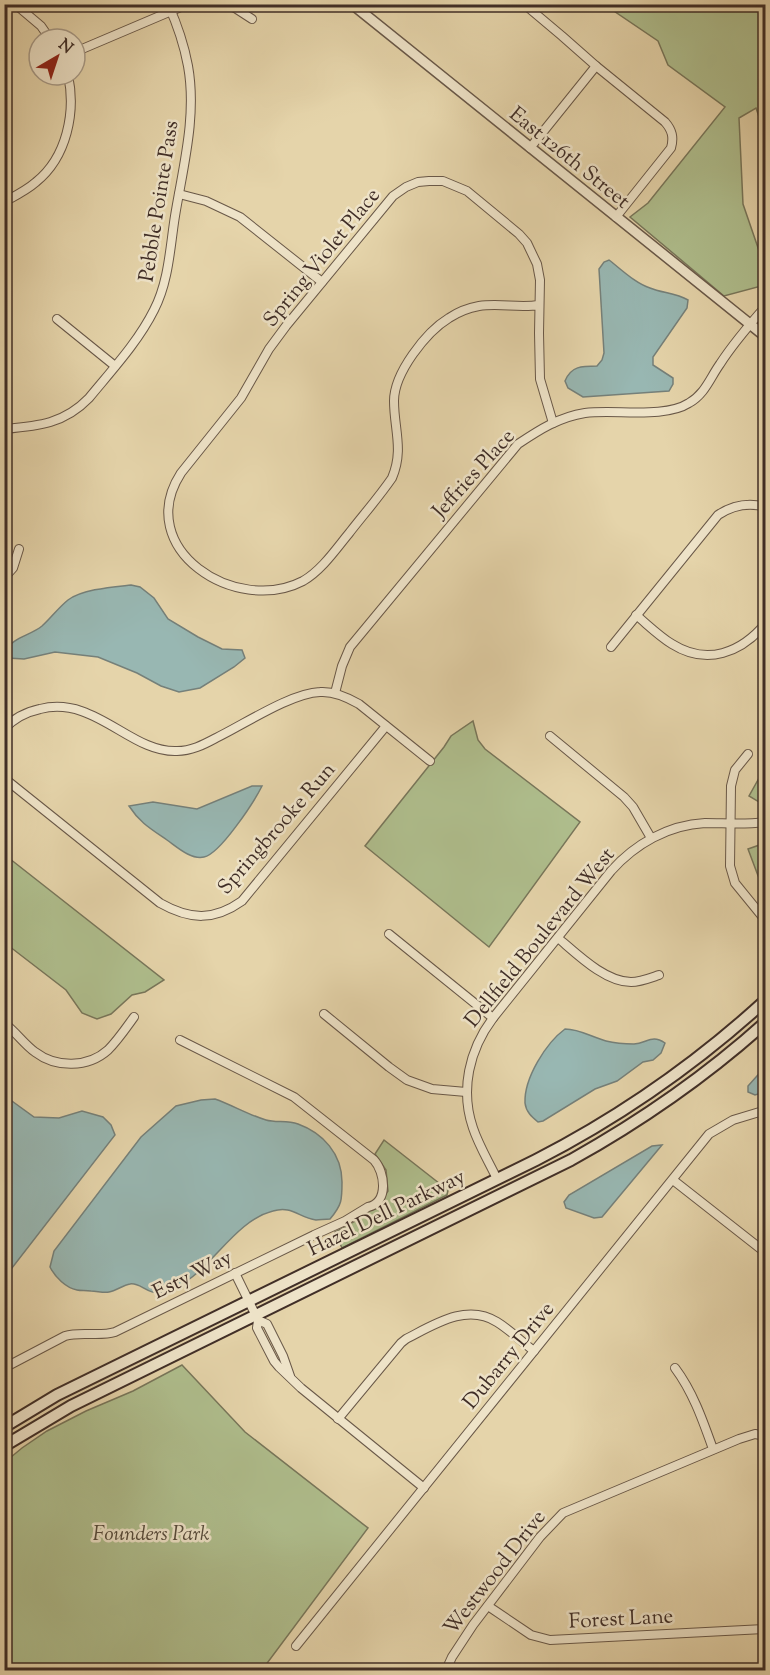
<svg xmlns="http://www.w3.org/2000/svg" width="770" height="1675" viewBox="0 0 770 1675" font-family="'Sorts Mill Goudy',serif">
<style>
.green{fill:#afbe8d;stroke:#78765a;stroke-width:1.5}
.water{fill:#98b7b2;stroke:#75807a;stroke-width:1.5}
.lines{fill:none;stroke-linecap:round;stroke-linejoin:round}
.minor-casing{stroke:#695848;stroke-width:10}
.tertiary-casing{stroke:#695848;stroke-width:12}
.secondary-casing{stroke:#402e27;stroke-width:14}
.minor{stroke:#eee3c8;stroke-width:8}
.tertiary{stroke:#eee3c8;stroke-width:9}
.secondary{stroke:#eee3c8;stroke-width:10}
.labels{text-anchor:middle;stroke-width:5;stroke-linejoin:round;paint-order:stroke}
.street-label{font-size:21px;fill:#402e27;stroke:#eee3c8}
.park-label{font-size:21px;font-style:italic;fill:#564b3b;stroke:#eee3c8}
</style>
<rect width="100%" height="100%" fill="#e5d4aa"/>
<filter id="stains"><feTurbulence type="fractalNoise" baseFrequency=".00333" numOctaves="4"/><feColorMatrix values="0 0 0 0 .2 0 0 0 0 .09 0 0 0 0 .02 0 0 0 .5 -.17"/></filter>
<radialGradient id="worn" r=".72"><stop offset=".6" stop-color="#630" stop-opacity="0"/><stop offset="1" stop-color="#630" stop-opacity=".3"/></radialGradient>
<g class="green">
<polygon points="605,5 765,5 765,134 756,108 739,118 743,204 765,268 765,285 724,296 630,217 648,203 725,107 668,65 658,41"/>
<polygon points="473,721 478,740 485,749 580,822 489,947 365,846 444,747 451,736"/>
<polygon points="763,771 766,773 765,802 764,805 749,796"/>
<polygon points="765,843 765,888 763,889 748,849"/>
<polygon points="5,855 164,980 145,992 132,995 111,1014 97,1019 82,1013 66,990 5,943"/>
<path d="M384 1140 444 1187 449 1186 447 1195 342 1248 335 1232C355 1222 375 1211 388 1191L386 1170 375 1154Z"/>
<polygon points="182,1365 245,1432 368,1528 262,1670 5,1670 5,1462 22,1448 47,1431 86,1411 133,1391"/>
</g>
<g class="water">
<path d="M609 260C622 270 635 283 650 288 662 293 676 293 688 300L687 308 653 357V365L673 378V384L669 391 583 397 568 388 565 381C571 366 582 366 597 366L602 360 604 353 599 269 604 262Z"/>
<path d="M131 585 140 587 154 598 168 619 198 637 222 649 242 650 245 658 234 667 200 688 179 692 161 686 137 673 98 657 55 652 24 659 8 658 5 653C11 637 30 636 42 626 51 618 58 608 68 600 83 589 113 587 131 585Z"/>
<path d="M252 786H262C254 802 220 854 204 857 191 860 177 847 167 840 151 829 140 823 129 806L153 802 197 809Z"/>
<path d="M565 1029C580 1029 591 1037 606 1041 614 1043 625 1044 634 1044 647 1043 652 1034 665 1043L661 1053 653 1060 643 1062 617 1081 595 1089 543 1121 538 1122C532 1117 526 1112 525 1103 524 1078 546 1043 565 1029Z"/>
<polygon points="765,1067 765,1092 755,1095 748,1092 748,1086"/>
<polygon points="5,1096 34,1117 59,1118 82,1111 103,1117 111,1125 115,1135 5,1277"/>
<path d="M215 1099C232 1105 249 1115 266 1120 276 1123 287 1120 298 1124 323 1133 342 1154 342 1182 342 1200 342 1205 330 1219 325 1219 320 1220 316 1220 299 1218 292 1205 273 1211 230 1222 207 1281 164 1292 147 1296 141 1282 130 1284 123 1285 116 1291 109 1292 103 1293 97 1291 91 1291 86 1290 81 1291 77 1290 66 1288 55 1277 50 1267L54 1251 141 1137 176 1106 201 1100Z"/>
<polygon points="662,1145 602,1217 594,1218 566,1208 564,1202 569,1195 652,1146"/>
</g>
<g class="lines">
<defs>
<g id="minor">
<polyline points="15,4 41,26 50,39"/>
<polyline points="223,4 235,8 252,19"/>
<path d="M524 4 562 36 596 66 665 122C672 130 674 137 671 148L616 217"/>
<polyline points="75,52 188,4"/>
<polyline points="530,148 596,66"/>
<polyline points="179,194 206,201 240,217 322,282"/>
<path d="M4 202C15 196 27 190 36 182 67 157 76 112 68 75"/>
<path d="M539 305C519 308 499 303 479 306 468 308 458 312 449 318 426 332 394 373 394 401 394 429 404 450 392 478 379 497 364 514 350 532 336 549 322 570 303 581 236 616 132 549 181 473L241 398 269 349 286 326 393 196 406 187 418 182 429 181H443L467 191 519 234 527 243 537 264 540 280 539 333 540 379 553 423"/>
<polyline points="57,319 115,366"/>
<path d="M4 429C38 426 64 424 89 398 112 370 138 342 154 310 169 281 170 247 175 216 183 167 197 116 188 66 184 44 177 24 168 4"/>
<polyline points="4,578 13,568 19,549"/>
<path d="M636 615C648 625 659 636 672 644 707 666 741 653 766 623"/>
<path d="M611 647 718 515C733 505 748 502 766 507"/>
<path d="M335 693 342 666 350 647 518 444C539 430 559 417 585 413 615 409 664 419 689 403 705 394 710 378 720 364 733 344 750 324 766 306"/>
<path d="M4 729C14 718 26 712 40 709 95 695 130 753 177 751 191 751 203 745 216 738 243 725 291 693 320 692 334 691 347 697 359 704L430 761"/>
<polyline points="550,736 624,797 633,807 651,838"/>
<polyline points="748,754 735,770 731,786 730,866 735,883 766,921"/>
<path d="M4 778 160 903C190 920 214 921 242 901L386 726"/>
<polyline points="389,934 493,1018"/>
<path d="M558 938C577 954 605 982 631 982 640 982 650 978 659 975"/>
<polyline points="324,1014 389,1067 407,1080 432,1089 466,1092"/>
<path d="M4 1023C16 1032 24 1044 35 1052 56 1068 88 1068 108 1050 118 1040 126 1028 134 1017"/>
<path d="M497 1179C489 1162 479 1146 473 1128 460 1090 469 1050 493 1018L611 871C635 844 668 825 705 823 725 823 745 825 766 822"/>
<polyline points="673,1180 766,1253"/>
<polyline points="235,1273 258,1320 257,1328 274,1361 279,1367 301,1388 424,1488"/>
<polyline points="258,1320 267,1324 283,1356 290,1376"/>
<path d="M4 1368 65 1336C81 1331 99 1337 115 1332L314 1235 345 1221 368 1207C389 1203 385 1172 374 1160L294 1097 180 1040"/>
<path d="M675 1368C693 1392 703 1421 713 1449"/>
<path d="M338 1419 401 1343 406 1339C435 1324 467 1303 497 1322 510 1330 522 1342 534 1351"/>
<polyline points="488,1606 531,1635 550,1640 766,1629"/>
<polyline points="296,1646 709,1134 733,1120 766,1110"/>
<polyline points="446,1670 452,1657 473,1625 540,1537 563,1513 739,1439 755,1434 766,1436"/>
</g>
<polyline id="tertiary" points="352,4 766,337"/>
<g id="secondary">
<path d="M4 1427 57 1395 536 1160C620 1117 696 1064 766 1000"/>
<path d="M4 1446 71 1406 571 1160C641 1121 706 1076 766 1022"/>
</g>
</defs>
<use href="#minor" class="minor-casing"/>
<use href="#tertiary" class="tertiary-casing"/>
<use href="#secondary" class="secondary-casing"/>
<use href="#minor" class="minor"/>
<use href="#tertiary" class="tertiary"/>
<use href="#secondary" class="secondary"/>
</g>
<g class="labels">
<g class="street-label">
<text transform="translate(570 157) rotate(39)" y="7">East 126th Street</text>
<text transform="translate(158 201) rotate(-81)" y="7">Pebble Pointe Pass</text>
<text transform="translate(321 257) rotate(-51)" y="7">Spring Violet Place</text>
<text transform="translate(473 473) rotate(-48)" y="7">Jeffries Place</text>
<text transform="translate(276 828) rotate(-49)" y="7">Springbrooke Run</text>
<text transform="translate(539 937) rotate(-51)" y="7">Dellfield Boulevard West</text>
<text transform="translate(386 1212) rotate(-26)" y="7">Hazel Dell Parkway</text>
<text transform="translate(192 1274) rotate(-26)" y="7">Esty Way</text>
<text transform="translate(508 1355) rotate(-51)" y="7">Dubarry Drive</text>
<text transform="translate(494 1572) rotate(-52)" y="7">Westwood Drive</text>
<text transform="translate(621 1618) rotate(-3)" y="7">Forest Lane</text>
</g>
<g class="park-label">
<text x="151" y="1540">Founders Park</text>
</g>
</g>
<rect width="770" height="1675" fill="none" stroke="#e5d4aa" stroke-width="24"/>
<rect x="6" y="6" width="758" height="1663" fill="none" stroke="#402e27" stroke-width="3"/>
<rect x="12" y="12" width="746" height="1651" fill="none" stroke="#402e27" stroke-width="1.5"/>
<g transform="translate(57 57) rotate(39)"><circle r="28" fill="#eee3c8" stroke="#a89b88" stroke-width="1.5"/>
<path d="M0-4.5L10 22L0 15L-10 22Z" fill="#8f2418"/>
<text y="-9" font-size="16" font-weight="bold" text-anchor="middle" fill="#402e27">N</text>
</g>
<rect width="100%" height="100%" filter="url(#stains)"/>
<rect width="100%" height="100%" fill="url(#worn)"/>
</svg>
